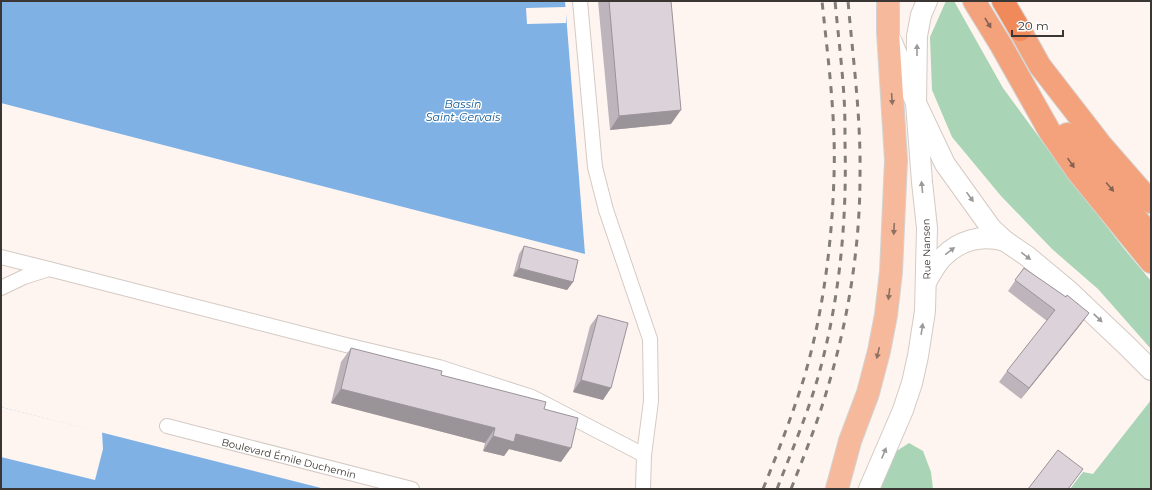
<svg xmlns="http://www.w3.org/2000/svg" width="1152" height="490" viewBox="0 0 1152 490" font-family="Montserrat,sans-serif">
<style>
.green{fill:#a9d4b5}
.water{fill:#7fb1e4}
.pier{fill:#fef5f1}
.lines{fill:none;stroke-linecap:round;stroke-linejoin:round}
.minor-casing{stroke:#d4cac4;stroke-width:16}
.secondary-casing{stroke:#d4cac4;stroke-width:22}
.primary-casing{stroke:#d4d3d2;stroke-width:24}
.trunk-casing{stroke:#d4d3d2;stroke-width:24}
.motorway-casing{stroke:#d4d3d2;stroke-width:24}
.minor{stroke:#fff;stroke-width:14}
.secondary{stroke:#fff;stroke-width:20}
.primary{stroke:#f6b99c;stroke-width:22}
.trunk{stroke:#f3a27b;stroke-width:22}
.motorway{stroke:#f08a5a;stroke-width:22}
.rail{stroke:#837d79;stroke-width:3;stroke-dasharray:7 7;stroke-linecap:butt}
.wall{fill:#bdb5bb}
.shaded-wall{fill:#9a9398}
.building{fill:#dcd2d9;stroke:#9a9398}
.oneway{fill:#846150}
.oneway2{fill:#9c9a99}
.oneway3{fill:#8f7162}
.labels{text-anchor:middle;stroke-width:3;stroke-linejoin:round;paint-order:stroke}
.street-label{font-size:10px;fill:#3a3633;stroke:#fff}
.water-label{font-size:11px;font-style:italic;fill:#0e5997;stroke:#fff}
</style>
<rect width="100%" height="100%" fill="#fef5f1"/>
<g class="green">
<polygon points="946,1 954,1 1003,88 1066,174 1125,250 1151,281 1151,349 1098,289 1052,249 1001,196 952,137 932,90 930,37"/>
<polygon points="1151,400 1151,489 1070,489 1083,472 1093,474"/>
<polygon points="909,443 923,451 931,472 933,489 875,489 892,454"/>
</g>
<g class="water">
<polygon points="1,1 565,1 585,254 1,103"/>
<polygon points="1,407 325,489 1,489"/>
</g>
<g class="pier">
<polygon points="566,7 566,23 527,24 526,8"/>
<polygon points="1,407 102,432 103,449 95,480 1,457"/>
</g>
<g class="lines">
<defs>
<g id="minor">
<polyline points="580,1 595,167 606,210 650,339 651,401 644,455 643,489"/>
<polyline points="1,257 49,269"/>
<polyline points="1,288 24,277 49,269 346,345 439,367 532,397 644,455"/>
<polyline points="167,426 412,489"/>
</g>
<g id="secondary">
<polyline points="892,42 916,103 945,164 991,228 1005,241 1027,256 1069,291 1126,345 1151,370"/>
<path d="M926 282C931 274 936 264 942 258 959 240 982 234 1005 241"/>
<polyline points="869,489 903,410 912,383 918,356 925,311 927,228 922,182 916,103 917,36 921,15 927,1"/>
</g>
<polyline id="primary" points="837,489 850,441 868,393 879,351 886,315 891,272 896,160 888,32 888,1"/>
<g id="trunk">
<polyline points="974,1 1001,45 1050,132 1077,171 1151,262"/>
<polyline points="1020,30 1040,66 1102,146 1151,202"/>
<polyline points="1067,134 1151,236"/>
</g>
<polyline id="motorway" points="1003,1 1020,30"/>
</defs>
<use href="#minor" class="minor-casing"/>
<use href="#secondary" class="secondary-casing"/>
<use href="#primary" class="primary-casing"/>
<use href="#trunk" class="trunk-casing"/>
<use href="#motorway" class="motorway-casing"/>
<use href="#minor" class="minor"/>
<use href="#secondary" class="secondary"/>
<use href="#primary" class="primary"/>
<use href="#trunk" class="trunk"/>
<use href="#motorway" class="motorway"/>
<g class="rail">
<path d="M763 489C778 452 792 416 804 378 823 313 832 244 834 176 836 118 828 59 822 1"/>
<path d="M777 489C792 450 809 411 820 370 840 296 847 219 845 143 845 127 845 112 844 97 842 65 838 33 835 1"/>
<path d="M791 489C804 456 817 424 827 390 848 321 860 248 860 176 861 117 853 59 848 1"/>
</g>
</g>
<g class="wall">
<polygon points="598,1 671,1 671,124 610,130"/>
<polygon points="524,246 573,282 567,290 513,276 519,254"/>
<polygon points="1024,268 1089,313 1081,324 1021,399 999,382 1007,371 1047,321 1008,291"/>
<polygon points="598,315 603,400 573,392 590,326"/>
<polygon points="351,348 441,375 544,409 561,462 509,449 504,456 483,451 485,443 331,403 341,362"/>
</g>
<g class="shaded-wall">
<polygon points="681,110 671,124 610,130 619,116"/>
<polygon points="519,268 573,282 567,290 513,276"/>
<polygon points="1089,313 1081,324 1021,399 1029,388"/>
<polygon points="581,380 611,388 603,400 573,392"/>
<polygon points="341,389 495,428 485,443 331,403"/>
<polygon points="516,434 571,448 561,462 509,449 504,456 483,451 493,436"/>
</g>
<g class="building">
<polygon points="609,1 671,1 681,110 619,116"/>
<polygon points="524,246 578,260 573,282 519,268"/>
<polygon points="1024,268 1066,297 1067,295 1089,313 1029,388 1007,371 1055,310 1015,280"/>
<polygon points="598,315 628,323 611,388 581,380"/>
<polygon points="351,348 442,371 441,375 546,402 544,409 578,418 571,448 516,434 514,442 493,436 495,428 341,389"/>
<polygon points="1058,450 1083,469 1068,489 1028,489"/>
</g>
<defs><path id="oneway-solid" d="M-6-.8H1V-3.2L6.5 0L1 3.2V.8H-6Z"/></defs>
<g class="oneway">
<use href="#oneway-solid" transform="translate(988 23) rotate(59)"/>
<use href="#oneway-solid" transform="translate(1071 163) rotate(55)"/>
<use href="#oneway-solid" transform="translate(1110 187) rotate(50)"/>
</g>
<g class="oneway2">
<use href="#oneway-solid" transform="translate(917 50) rotate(-90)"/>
<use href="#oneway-solid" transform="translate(922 187) rotate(-96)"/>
<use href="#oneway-solid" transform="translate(970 197) rotate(54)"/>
<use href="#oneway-solid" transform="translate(950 251) rotate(-37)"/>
<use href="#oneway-solid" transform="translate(1026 256) rotate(37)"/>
<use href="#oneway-solid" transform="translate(1098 318) rotate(43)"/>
<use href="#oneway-solid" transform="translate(922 329) rotate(-81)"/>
<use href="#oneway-solid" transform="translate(884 453) rotate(-67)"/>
</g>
<g class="oneway3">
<use href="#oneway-solid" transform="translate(892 99) rotate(86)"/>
<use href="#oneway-solid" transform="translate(894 229) rotate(93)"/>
<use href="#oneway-solid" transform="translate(889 294) rotate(97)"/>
<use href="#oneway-solid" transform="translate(878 353) rotate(103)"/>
</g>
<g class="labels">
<g class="street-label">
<text transform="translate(926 249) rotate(-91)" y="4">Rue Nansen</text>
<text transform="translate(289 458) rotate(14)" y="4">Boulevard Émile Duchemin</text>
</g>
<g class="water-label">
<text x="463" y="108">Bassin<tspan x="463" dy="13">Saint-Gervais</tspan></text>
</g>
</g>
<rect width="1152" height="490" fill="none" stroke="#3a3633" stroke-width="4"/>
<path d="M1012 30v6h51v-6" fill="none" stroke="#3a3633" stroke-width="2"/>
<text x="1018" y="30" font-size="12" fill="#3a3633" stroke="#ffffff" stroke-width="3" paint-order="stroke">20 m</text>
</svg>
